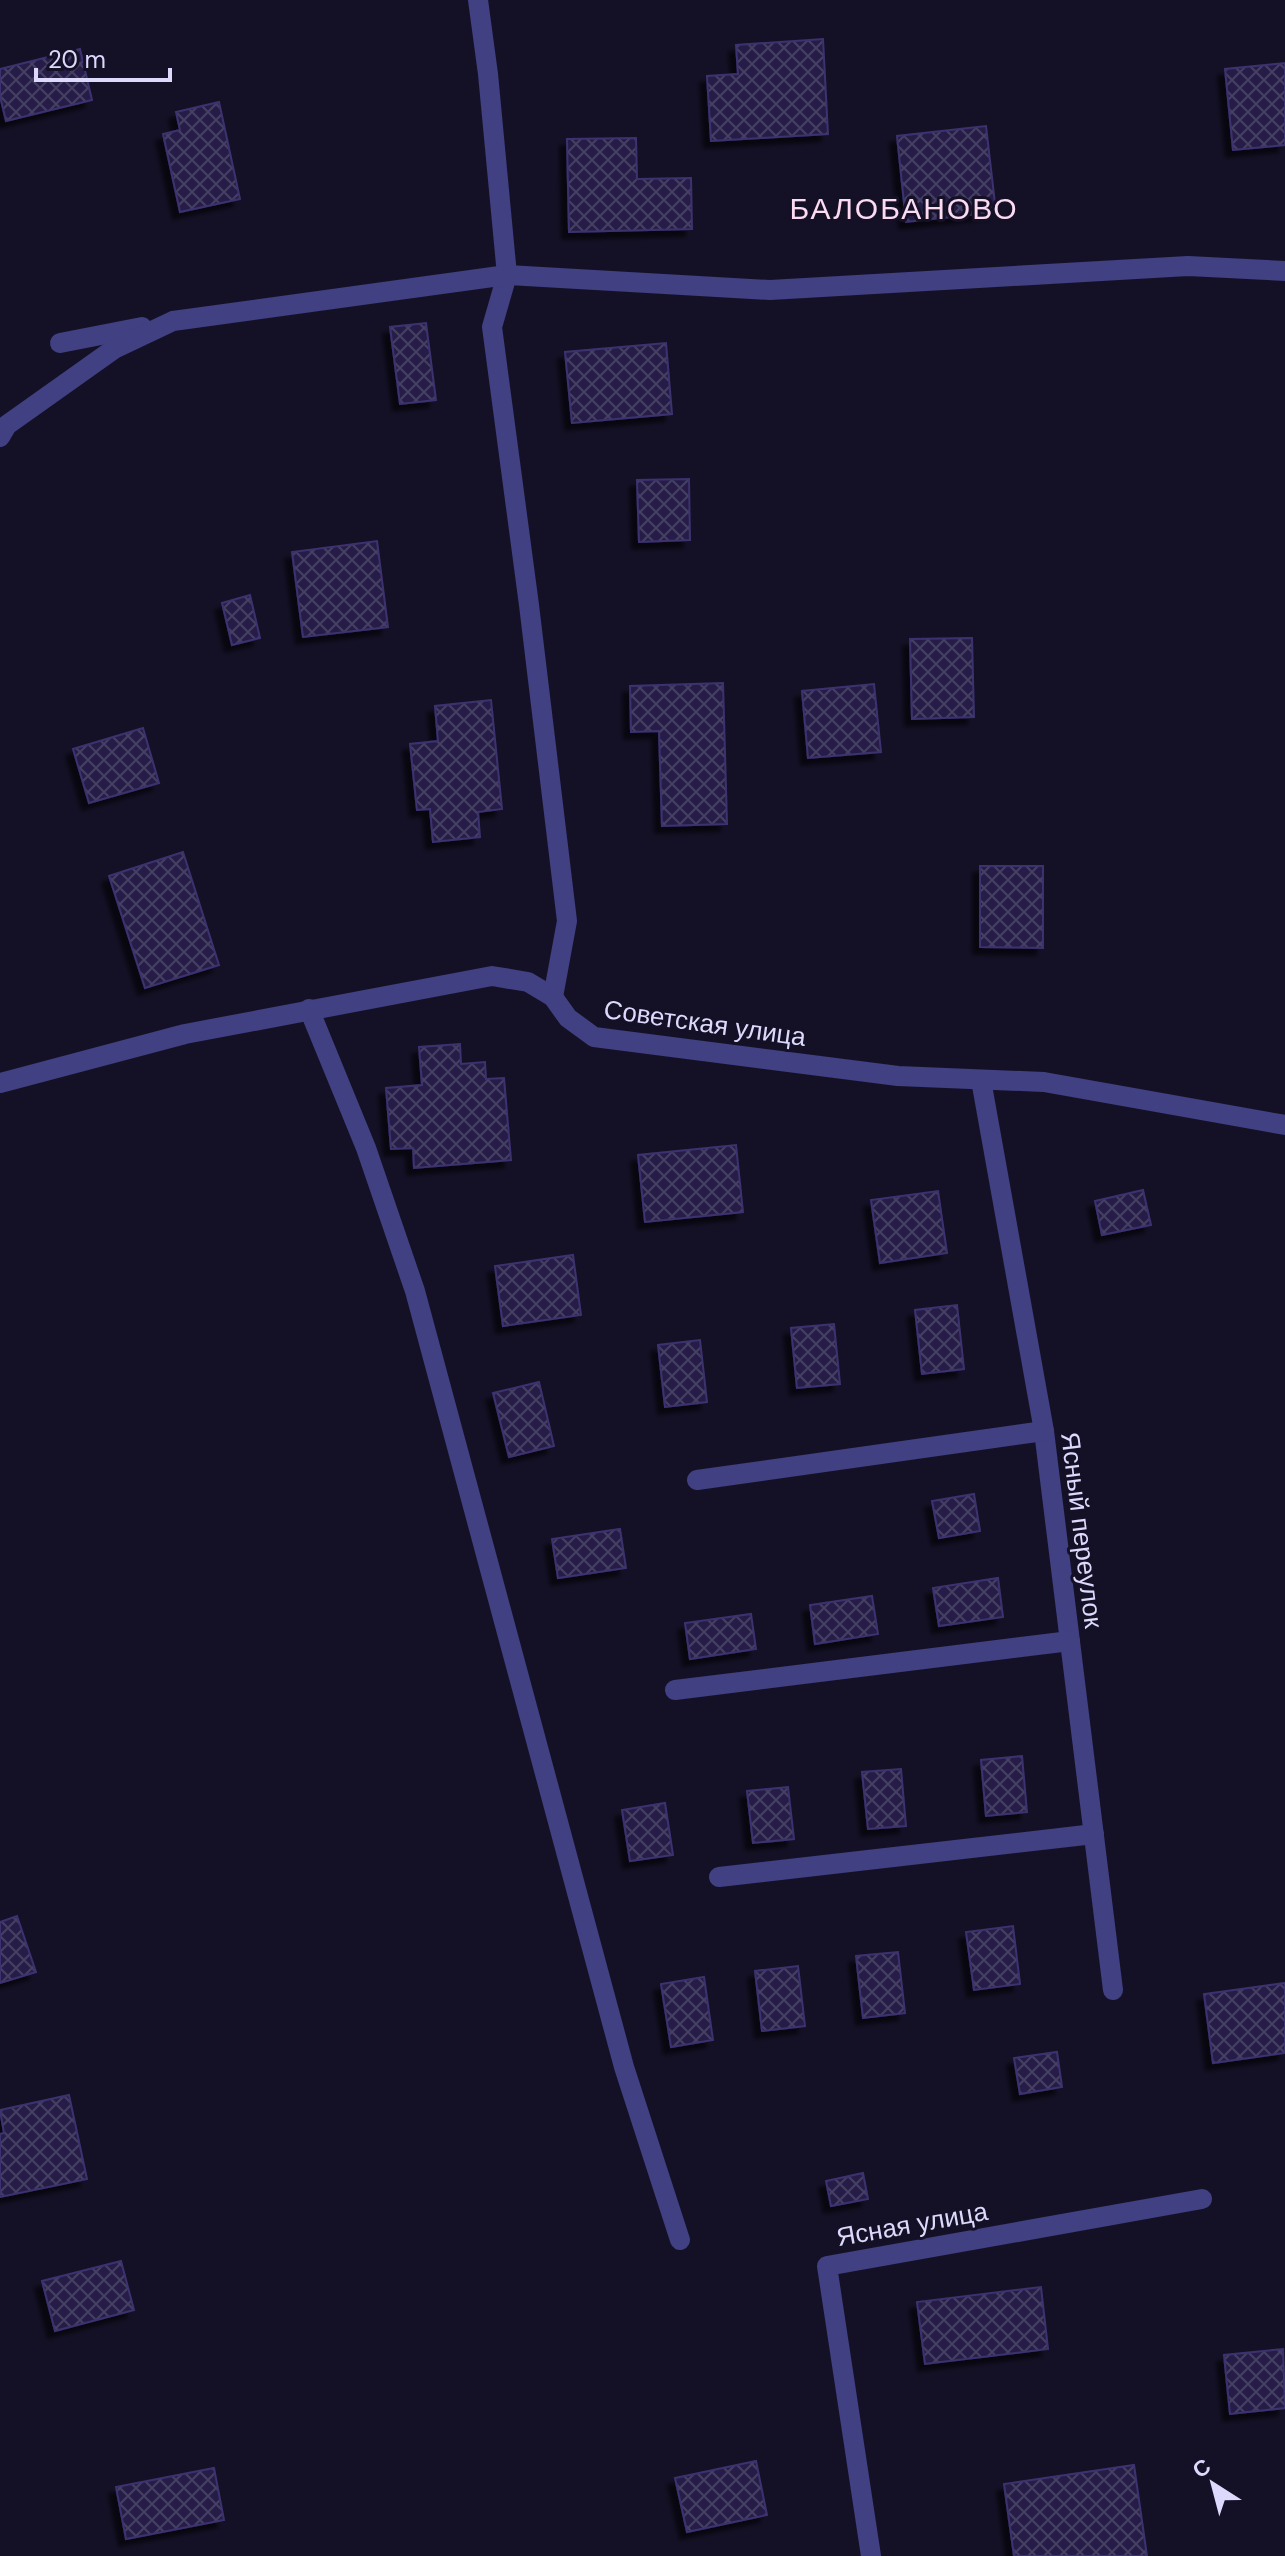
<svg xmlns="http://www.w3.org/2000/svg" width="1285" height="2556" viewBox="0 0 1285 2556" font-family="'DM Sans',sans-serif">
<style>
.building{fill:url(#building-cross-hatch);stroke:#3d3270;stroke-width:2;filter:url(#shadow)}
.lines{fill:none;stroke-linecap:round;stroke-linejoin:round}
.minor{stroke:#404082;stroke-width:20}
.labels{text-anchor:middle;stroke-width:6;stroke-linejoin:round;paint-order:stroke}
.street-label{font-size:26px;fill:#dcd9fc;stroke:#141126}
.quarter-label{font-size:30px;letter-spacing:2px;fill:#fcdbf2;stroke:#141126}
</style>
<defs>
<pattern id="building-cross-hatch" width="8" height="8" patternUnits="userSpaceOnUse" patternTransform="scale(2)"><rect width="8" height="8" fill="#251f46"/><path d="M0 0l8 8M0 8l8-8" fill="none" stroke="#443f62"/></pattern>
<filter id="shadow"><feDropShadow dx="-7" dy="7" stdDeviation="2" flood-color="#0009"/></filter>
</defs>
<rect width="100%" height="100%" fill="#141126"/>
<g class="building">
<polygon points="823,39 828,134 711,141 707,76 738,74 736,45"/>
<polygon points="80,49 92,100 6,121 0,96 0,69"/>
<polygon points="1285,63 1285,145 1233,150 1225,69"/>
<polygon points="219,102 240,199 180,212 163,134 180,130 176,112"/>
<polygon points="986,126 996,212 906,222 897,136"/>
<polygon points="636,138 637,179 691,178 692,229 569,232 567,139"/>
<polygon points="426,323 436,400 400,404 390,327"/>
<polygon points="666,343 672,414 572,423 565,352"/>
<polygon points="689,479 690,540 639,542 637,480"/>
<polygon points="377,541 388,627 303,637 292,552"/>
<polygon points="250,595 260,638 232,645 222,603"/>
<polygon points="972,638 974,717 912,719 910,639"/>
<polygon points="723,683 727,824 662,826 659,731 631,732 630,686"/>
<polygon points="874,684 881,752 808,758 802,691"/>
<polygon points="491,700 502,809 478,812 480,837 433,842 430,809 417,810 410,744 438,741 435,706"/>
<polygon points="143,728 159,783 89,803 73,749"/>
<polygon points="183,852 219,965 145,988 109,876"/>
<polygon points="980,866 1043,866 1043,948 980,947"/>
<polygon points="460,1044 461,1064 485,1062 486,1079 504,1078 511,1160 414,1168 413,1148 391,1149 386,1088 422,1085 419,1047"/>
<polygon points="736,1145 743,1212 645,1222 638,1155"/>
<polygon points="1143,1190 1151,1225 1102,1235 1095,1201"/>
<polygon points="938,1191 947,1253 880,1263 871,1200"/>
<polygon points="573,1255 581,1315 503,1326 495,1266"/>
<polygon points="957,1305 964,1369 922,1374 915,1310"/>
<polygon points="834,1324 840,1384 797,1388 791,1328"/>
<polygon points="700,1340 707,1402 665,1407 658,1345"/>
<polygon points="539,1382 554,1446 509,1457 493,1393"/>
<polygon points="974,1494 980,1531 939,1538 932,1501"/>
<polygon points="620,1529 626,1568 558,1578 552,1539"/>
<polygon points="998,1578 1003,1617 939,1626 933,1588"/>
<polygon points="872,1596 878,1634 815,1644 810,1605"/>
<polygon points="751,1614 756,1649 690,1659 685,1623"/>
<polygon points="1022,1756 1027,1812 986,1816 981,1760"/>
<polygon points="901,1769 906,1826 868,1829 862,1772"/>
<polygon points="788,1787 794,1839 753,1843 747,1791"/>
<polygon points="665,1803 673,1855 630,1861 622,1810"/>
<polygon points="17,1916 36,1972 0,1983 0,1922"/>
<polygon points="1013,1926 1020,1984 974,1990 966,1932"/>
<polygon points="898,1952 905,2013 863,2018 856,1956"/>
<polygon points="798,1966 805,2026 762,2031 755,1971"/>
<polygon points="704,1977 713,2040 671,2047 661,1984"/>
<polygon points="1285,1983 1285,2053 1213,2063 1204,1994"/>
<polygon points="1057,2052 1062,2087 1020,2094 1014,2058"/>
<polygon points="69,2095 87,2179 0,2197 0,2134 4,2133 0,2110"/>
<polygon points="863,2173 868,2199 831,2206 826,2181"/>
<polygon points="121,2261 134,2310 55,2331 42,2281"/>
<polygon points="1041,2287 1048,2349 925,2364 917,2302"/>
<polygon points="1283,2349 1285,2408 1230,2414 1224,2355"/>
<polygon points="756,2461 767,2515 687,2532 675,2478"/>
<polygon points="1134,2465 1147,2556 1014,2556 1004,2484"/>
<polygon points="214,2468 224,2520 126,2539 116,2487"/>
</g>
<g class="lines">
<g class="minor">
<polyline points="478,0 488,74 507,275 492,327 529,605 567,921 553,997"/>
<polyline points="60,343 142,327"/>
<polyline points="0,437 7,425 114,349 173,321 507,275 770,290 1188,266 1285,271"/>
<polyline points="309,1009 366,1148 415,1291 624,2067 680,2240"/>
<polyline points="981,1080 1044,1431 1113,1990"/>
<polyline points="0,1083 185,1034 492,976 528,982 553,997 568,1018 594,1037 898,1076 1044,1082 1285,1125"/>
<polyline points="697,1480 1044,1431"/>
<polyline points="675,1690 1070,1641"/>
<polyline points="719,1877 1094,1834"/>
<polyline points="871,2556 827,2266 1202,2199"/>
</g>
</g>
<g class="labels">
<g class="street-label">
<text transform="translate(705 1023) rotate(8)" y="9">Советская улица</text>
<text transform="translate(1082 1530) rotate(83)" y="9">Ясный переулок</text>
<text transform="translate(912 2224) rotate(-10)" y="9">Ясная улица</text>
</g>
<g class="quarter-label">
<text x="904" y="219">БАЛОБАНОВО</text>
</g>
</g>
<g transform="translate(1213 2484) rotate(324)" stroke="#141126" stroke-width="6" paint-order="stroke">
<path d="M0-6L14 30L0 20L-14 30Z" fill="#dcd9fc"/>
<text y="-12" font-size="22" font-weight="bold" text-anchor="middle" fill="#dcd9fc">С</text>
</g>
<path d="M36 68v12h134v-12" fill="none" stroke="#dcd9fc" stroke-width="4"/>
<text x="48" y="68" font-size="24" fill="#dcd9fc" stroke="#141126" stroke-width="6" paint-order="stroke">20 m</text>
</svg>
